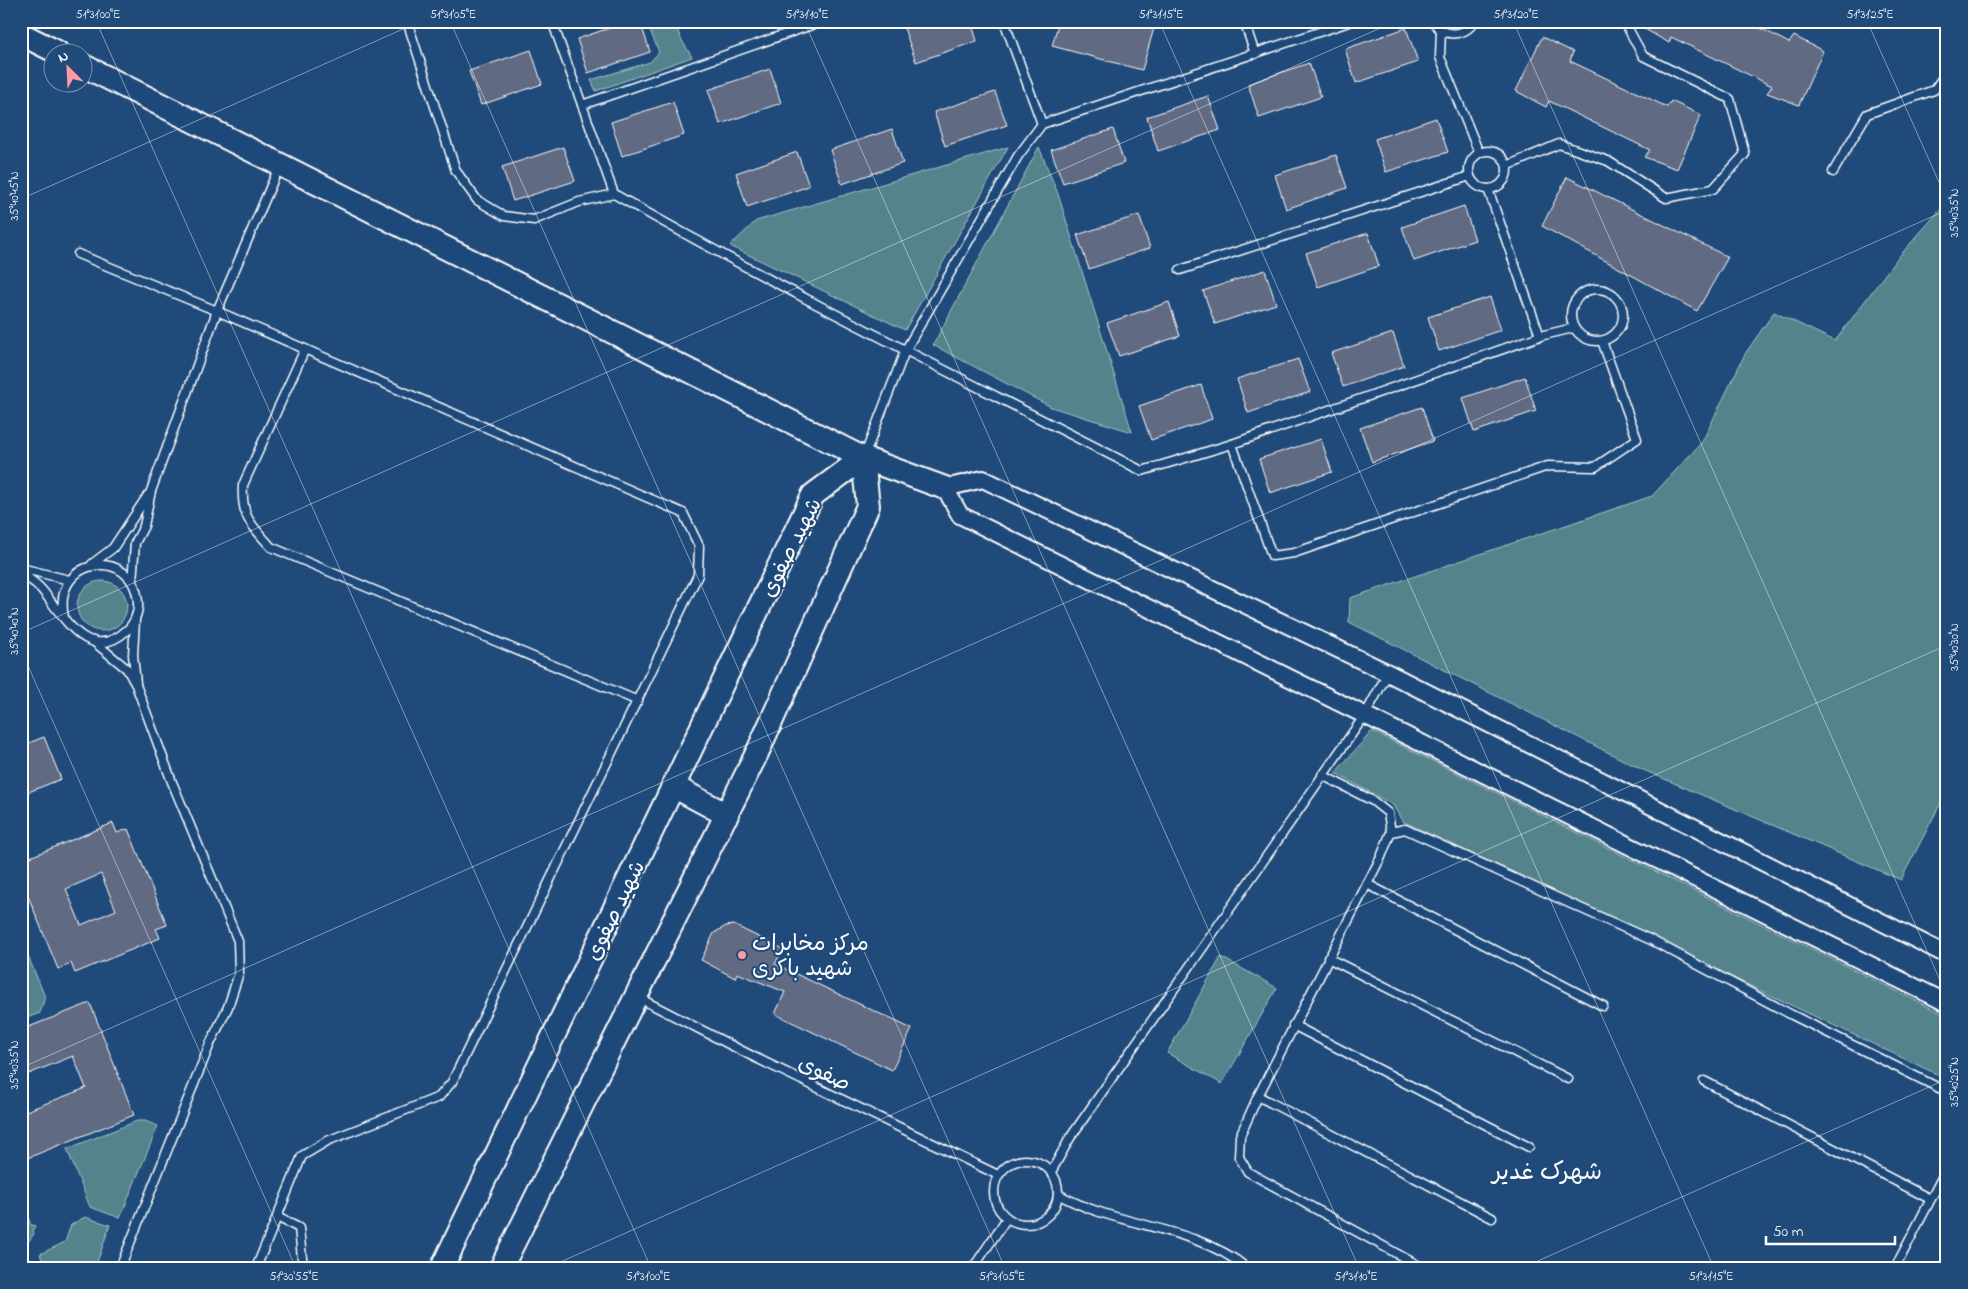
<svg xmlns="http://www.w3.org/2000/svg" width="1968" height="1289" viewBox="0 0 1968 1289" font-family="'Indie Flower','Playpen Sans Arabic',sans-serif">
<style>
.green{fill:#54838c;stroke:#aac1c6}
.building{fill:#616a83;stroke:#fff;fill-rule:evenodd}
.lines{fill:none;stroke-linecap:round;stroke-linejoin:round}
.lane-casing{stroke:#fff;stroke-width:11}
.street-casing{stroke:#fff;stroke-width:20}
.secondary-casing{stroke:#fff;stroke-width:26}
.lane{stroke:#1f4a7a;stroke-width:8}
.street{stroke:#1f4a7a;stroke-width:16}
.secondary{stroke:#1f4a7a;stroke-width:22}
.ticks{fill:none;stroke:#fff;stroke-width:1;stroke-opacity:0.45}
.poi-dot{fill:#ff9aa2;stroke:#1f4a7a;stroke-width:2}
.labels{text-anchor:middle;stroke-width:4;stroke-linejoin:round;paint-order:stroke}
.street-label{font-size:22px;fill:#fff;stroke:#1f4a7a}
.poi-label{font-size:22px;fill:#fff;stroke:#1f4a7a;text-anchor:start}
.neighbourhood-label{font-size:24px;fill:#fff;stroke:#1f4a7a}
.neatline{fill:none;stroke:#fff;stroke-width:2}
.ticks-label{font-size:12px;text-anchor:middle;fill:#fff}
</style>
<rect width="100%" height="100%" fill="#1f4a7a"/>
<filter id="ink" filterUnits="userSpaceOnUse"><feTurbulence type="fractalNoise" baseFrequency=".02" numOctaves="2"/><feDisplacementMap in="SourceGraphic" scale="10" xChannelSelector="R" yChannelSelector="G"/><feConvolveMatrix kernelMatrix="1 2 1 2 8 2 1 2 1" color-interpolation-filters="sRGB"/></filter>
<g filter="url(#ink)">
<g class="green">
<polygon points="566,21 608,21 567,30"/>
<polygon points="646,21 674,21 681,39 692,57 596,91 591,80 650,62 659,52"/>
<polygon points="1008,147 905,330 730,246 756,221"/>
<polygon points="1039,147 1058,194 1132,432 1051,407 933,345"/>
<polygon points="1947,202 1947,791 1901,880 1641,769 1349,622 1350,598 1652,496 1702,442 1745,354 1774,312 1835,341 1895,261"/>
<circle cx="102" cy="606" r="25"/>
<polygon points="1372,731 1947,1016 1947,1079 1402,821 1393,805 1335,773"/>
<polygon points="21,939 45,997 40,1013 21,1020"/>
<polygon points="1221,957 1277,988 1222,1084 1167,1053"/>
<polygon points="137,1121 145,1121 158,1126 120,1218 90,1207 67,1149"/>
<polygon points="85,1217 110,1225 95,1268 45,1268 40,1254 65,1242 71,1225"/>
<polygon points="29,1219 30,1224 35,1226 33,1230 34,1234 28,1242 21,1240 21,1220"/>
</g>
<g class="building">
<polygon points="630,21 640,21 650,52 588,73 577,39"/>
<polygon points="925,21 971,21 977,41 916,62 904,28"/>
<polygon points="1059,21 1156,21 1142,70 1052,46"/>
<polygon points="1631,21 1747,21 1789,43 1794,36 1823,51 1799,105 1767,93 1772,86 1671,37 1669,43"/>
<polygon points="1406,28 1418,62 1356,83 1345,49"/>
<polygon points="1542,37 1573,52 1570,61 1667,107 1671,101 1701,115 1677,169 1644,157 1650,150 1549,101 1546,107 1516,91"/>
<polygon points="531,50 542,84 481,105 469,71"/>
<polygon points="1309,63 1321,97 1259,118 1248,84"/>
<polygon points="770,69 781,103 720,124 708,90"/>
<polygon points="995,92 1007,125 945,146 934,112"/>
<polygon points="1208,96 1220,130 1158,151 1147,117"/>
<polygon points="673,102 684,135 622,156 611,122"/>
<polygon points="1436,118 1448,152 1386,172 1375,139"/>
<polygon points="892,129 903,163 842,184 830,150"/>
<polygon points="1113,129 1124,163 1063,183 1051,150"/>
<polygon points="563,147 575,181 513,201 502,167"/>
<polygon points="797,152 809,186 747,207 736,173"/>
<polygon points="1336,155 1347,188 1286,209 1275,175"/>
<polygon points="1567,177 1728,257 1697,311 1542,226"/>
<polygon points="1464,206 1475,240 1414,261 1402,227"/>
<polygon points="1139,215 1150,248 1089,269 1077,235"/>
<polygon points="1368,233 1379,266 1318,287 1306,253"/>
<polygon points="1265,270 1276,304 1215,324 1203,291"/>
<polygon points="1490,297 1501,330 1439,351 1428,317"/>
<polygon points="1169,302 1180,336 1119,356 1107,323"/>
<polygon points="1393,333 1404,366 1343,387 1331,353"/>
<polygon points="1298,359 1310,392 1248,413 1237,379"/>
<polygon points="1525,377 1536,411 1474,432 1463,398"/>
<polygon points="1201,385 1212,419 1151,440 1139,406"/>
<polygon points="1422,407 1433,441 1372,462 1360,428"/>
<polygon points="1321,439 1332,472 1270,493 1259,459"/>
<polygon points="44,737 61,779 21,795 21,746"/>
<path d="M113 823 117 833 128 829 167 925 156 929 160 938 75 973 71 963 58 969 21 879V874L28 872 23 860ZM101 874 116 910 81 925 66 889Z"/>
<polygon points="734,925 783,949 775,964 912,1029 892,1070 775,1014 785,992 737,973 735,978 701,960 714,933 726,926"/>
<polygon points="90,1003 134,1115 25,1159 21,1149 21,1113 86,1088 73,1056 21,1077 21,1030"/>
</g>
<g class="lines">
<defs>
<g id="lane">
<polyline points="407,21 456,171 477,200 504,216 534,220 579,202 614,194"/>
<path d="M552 21 614 194C787 293 966 380 1142 471L1232 444 1540 336 1573 328"/>
<polyline points="1004,21 1042,124"/>
<polyline points="1244,21 1255,54"/>
<path d="M1433 21C1444 38 1464 37 1475 21"/>
<polyline points="1441,30 1440,57 1479,153"/>
<polyline points="582,105 823,21"/>
<circle cx="1488" cy="170" r="19"/>
<polyline points="1507,166 1559,144 1608,161 1666,198 1713,189 1745,154 1730,99 1643,56 1624,21"/>
<polyline points="1833,172 1867,114 1934,90 1947,72"/>
<polyline points="1488,189 1540,336"/>
<polyline points="78,254 217,311 683,513 699,546 698,575 452,1082 439,1097 327,1141 302,1156 256,1268"/>
<polyline points="1180,270 1470,176"/>
<circle cx="1597" cy="315" r="26"/>
<path d="M305 349 243 485C241 518 251 524 271 547L638 701"/>
<polyline points="1232,444 1272,556 1294,553 1548,466 1595,467 1637,439 1602,341"/>
<polyline points="864,457 905,351 1018,156 1042,124 1352,21"/>
<polyline points="92,564 113,548 148,495"/>
<polyline points="21,568 69,580"/>
<path d="M21 573C28 578 36 583 42 590 63 615 88 666 127 630 134 624 139 612 138 602 134 546 51 556 64 617"/>
<polyline points="132,582 135,543 144,526 151,491 217,311 279,167"/>
<polyline points="135,620 133,655 136,683"/>
<polyline points="93,641 127,669 136,685 172,782 238,941 239,973 228,1007 210,1044 120,1268"/>
<polyline points="1322,775 1373,801 1388,813 1391,832 1381,857 1258,1096 1240,1136 1239,1157 1248,1172 1423,1268"/>
<polyline points="1391,832 1405,829 1651,940 1792,1015 1947,1092"/>
<polyline points="1367,884 1603,1006"/>
<polyline points="1328,958 1568,1079"/>
<polyline points="637,997 754,1057 998,1175"/>
<polyline points="1293,1025 1529,1147"/>
<polyline points="1704,1081 1930,1199"/>
<polyline points="1258,1096 1492,1218"/>
<circle cx="1026" cy="1192" r="32"/>
<polyline points="1051,1172 1070,1138 1365,715 1388,673"/>
<path d="M1058 1194C1117 1228 1192 1224 1247 1268"/>
<polyline points="277,1217 299,1228 303,1268"/>
<polyline points="973,1268 1007,1218"/>
<polyline points="1895,1268 1947,1168"/>
</g>
<polyline id="street" points="1947,955 1388,673 983,479 945,488 960,515 1947,1003"/>
<g id="secondary">
<polyline points="21,34 57,52"/>
<polyline points="82,65 863,458 945,488"/>
<polyline points="673,786 727,815"/>
<polyline points="442,1268 813,495 863,458 868,506 758,751 501,1268"/>
</g>
</defs>
<use href="#lane" class="lane-casing"/>
<use href="#street" class="street-casing"/>
<use href="#secondary" class="secondary-casing"/>
<use href="#lane" class="lane"/>
<use href="#street" class="street"/>
<use href="#secondary" class="secondary"/>
</g>
</g>
<path class="ticks" d="M96 21 651 1268M450 21 1005 1268M804 21 1359 1268M1159 21 1714 1268M1513 21 1947 996M1867 21 1947 200M21 199 421 21M21 633 1396 21M21 650 296 1268M21 1068 1947 210M547 1268 1947 645M1522 1268 1947 1079"/>
<circle class="poi-dot" cx="742" cy="955" r="5"/>
<g class="labels">
<g class="street-label">
<text transform="translate(790 547) rotate(-63)" y="8">شهید صفوی</text>
<text transform="translate(614 910) rotate(-64)" y="8">شهید صفوی</text>
<text transform="translate(825 1072) rotate(26)" y="8">صفوی</text>
</g>
<g class="poi-label">
<text x="752" y="950">مرکز مخابرات<tspan x="752" dy="25">شهید باکری</tspan></text>
</g>
<g class="neighbourhood-label">
<text x="1547" y="1179">شهرک غدیر</text>
</g>
</g>
<rect width="1968" height="1289" fill="none" stroke="#1f4a7a" stroke-width="55"/>
<g transform="translate(68 68) rotate(336)"><circle r="24" fill="#1f4a7a" stroke="#7992af"/>
<path d="M0-4L9 19L0 12L-9 19Z" fill="#ff9aa2"/>
<text y="-8" font-size="14" font-weight="bold" text-anchor="middle" fill="#ffffff">N</text>
</g>
<path d="M1766 1236v8h129v-8" fill="none" stroke="#ffffff" stroke-width="2.5"/>
<text x="1773" y="1236" font-size="15" fill="#ffffff" stroke="#1f4a7a" stroke-width="4" paint-order="stroke">50 m</text>
<rect x="28" y="28" width="1912" height="1234" class="neatline"/>
<g class="ticks-label">
<text x="98" y="18">51°31'00"E</text>
<text x="453" y="18">51°31'05"E</text>
<text x="807" y="18">51°31'10"E</text>
<text x="1161" y="18">51°31'15"E</text>
<text x="1516" y="18">51°31'20"E</text>
<text x="1870" y="18">51°31'25"E</text>
<text transform="translate(14 196) rotate(-90)" y="4">35°40'45"N</text>
<text transform="translate(1954 213) rotate(-90)" y="4">35°40'35"N</text>
<text transform="translate(14 631) rotate(-90)" y="4">35°40'40"N</text>
<text transform="translate(1954 647) rotate(-90)" y="4">35°40'30"N</text>
<text transform="translate(14 1065) rotate(-90)" y="4">35°40'35"N</text>
<text transform="translate(1954 1082) rotate(-90)" y="4">35°40'25"N</text>
<text x="294" y="1280">51°30'55"E</text>
<text x="648" y="1280">51°31'00"E</text>
<text x="1002" y="1280">51°31'05"E</text>
<text x="1356" y="1280">51°31'10"E</text>
<text x="1711" y="1280">51°31'15"E</text>
</g>
</svg>
